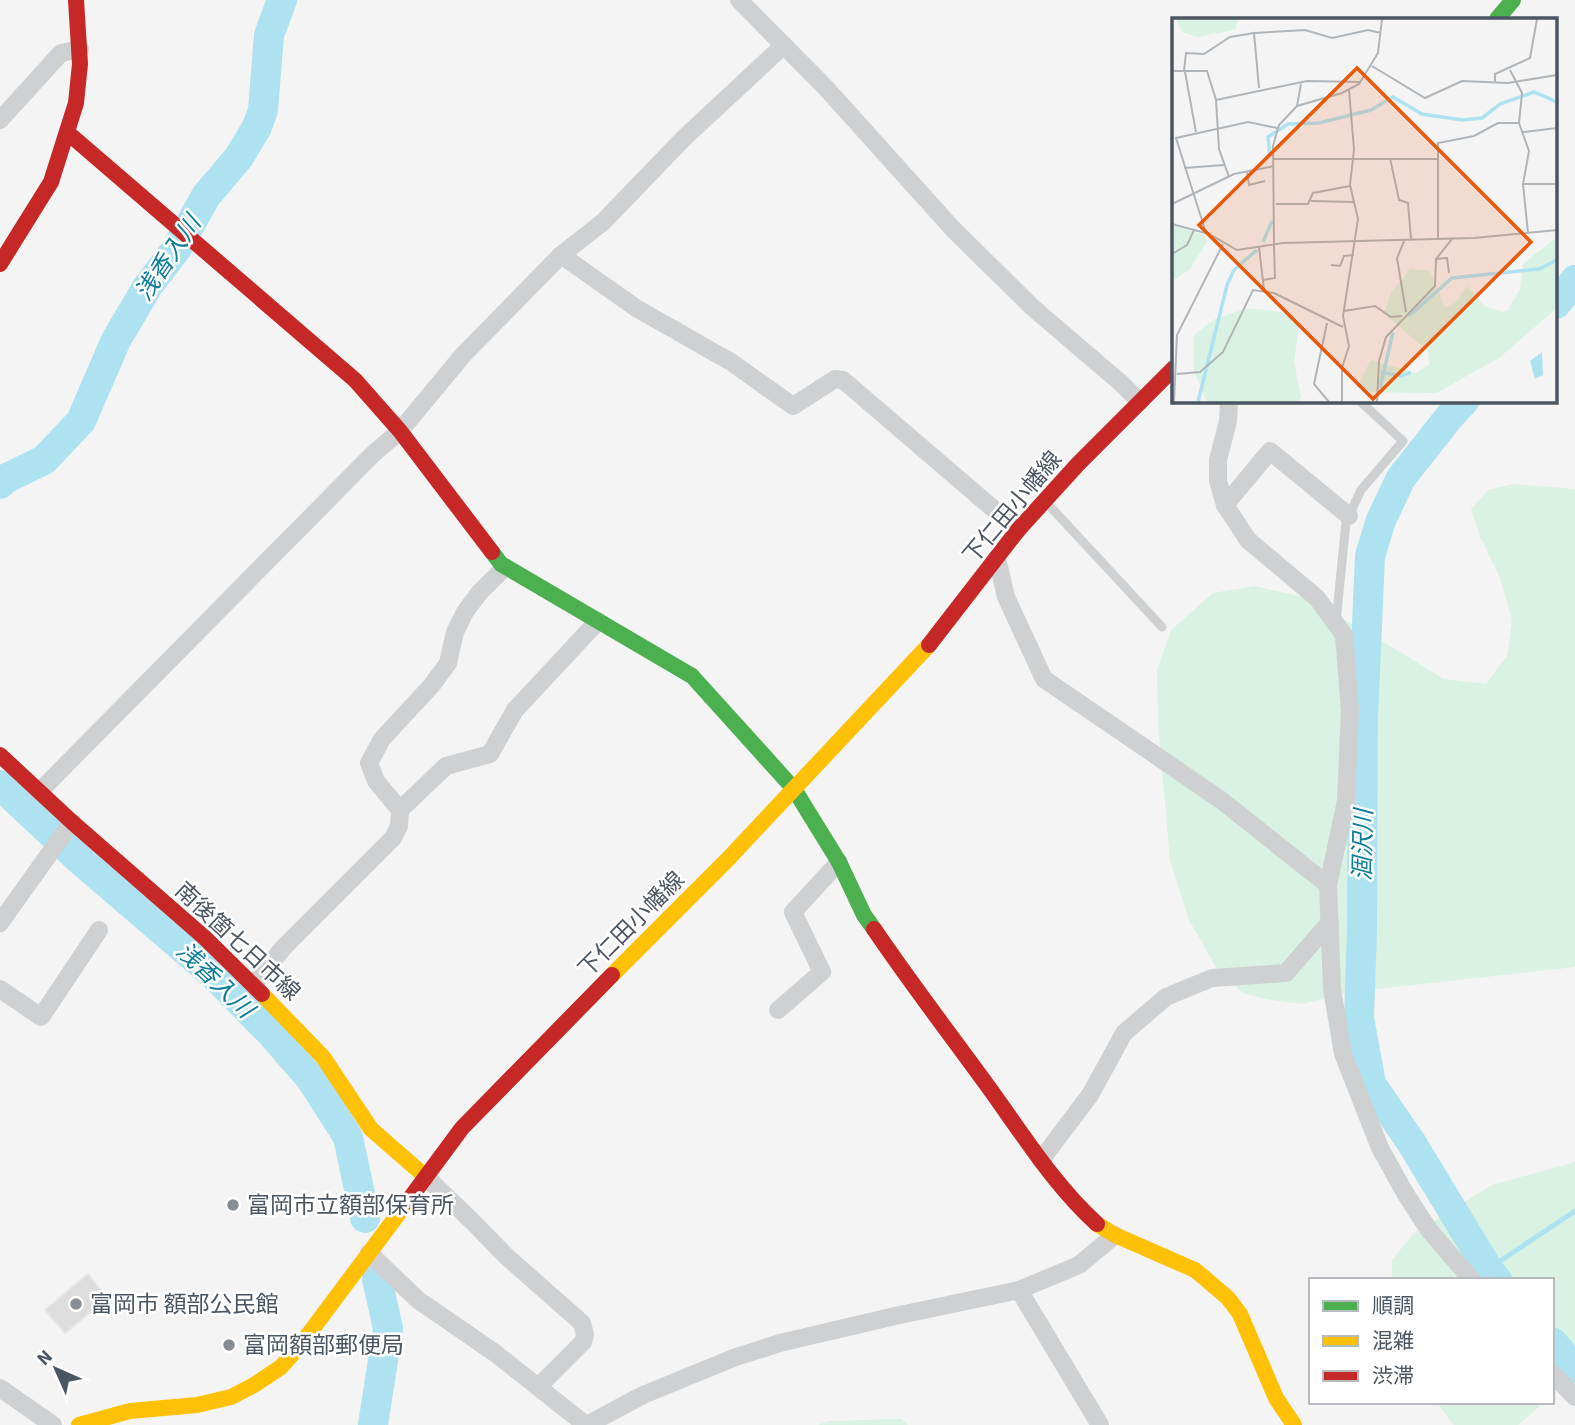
<svg xmlns="http://www.w3.org/2000/svg" width="1575" height="1425" viewBox="0 0 1575 1425" font-family="'Source Sans 3','Noto Sans JP',sans-serif">
<style>
.green{fill:#d9f2e3}
.lines{fill:none;stroke-linecap:round;stroke-linejoin:round}
.stream{stroke:#aee2f0;stroke-width:5}
.river{stroke:#aee2f0;stroke-width:30}
.building{fill:#ddddde;stroke:#e5e6e7;stroke-width:2}
.lane{stroke:#ced0d2;stroke-width:9}
.street{stroke:#ced0d2;stroke-width:18}
.fast{stroke:#4caf50;stroke-width:16}
.slow{stroke:#ffc107;stroke-width:16}
.jam{stroke:#c62828;stroke-width:16}
.poi-dot{fill:#868d94;stroke:#fff;stroke-width:2.5}
.labels{text-anchor:middle;stroke-width:5;stroke-linejoin:round;paint-order:stroke}
.street-label{font-size:23px;fill:#4a5661;stroke:#fff}
.poi-label{font-size:23px;fill:#4a5661;stroke:#fff;text-anchor:start}
.water-label{font-size:24px;font-style:italic;fill:#0c7c9b;stroke:#fff}
.inset-river{fill:none;stroke:#aee2f0;stroke-width:3.5}
.inset-road{fill:none;stroke:#b0b5b9;stroke-width:2}
.view{fill:#e8590c;fill-opacity:0.15;stroke:#e8590c;stroke-width:3.5}
.inset-edge{fill:none;stroke:#4a5661;stroke-width:3.5}
</style>
<rect width="100%" height="100%" fill="#f4f4f4"/>
<g class="green">
<polygon points="1512,484 1575,489 1575,967 1350,992 1303,1004 1265,999 1243,993 1218,971 1189,920 1170,860 1158,725 1157,670 1171,630 1213,593 1255,586 1303,597 1377,638 1444,679 1486,684 1507,656 1512,620 1500,578 1480,536 1471,509 1488,490"/>
<polygon points="1575,1162 1575,1375 1552,1396 1552,1280 1392,1280 1392,1260 1413,1234 1492,1185"/>
<polygon points="1436,1402 1544,1402 1518,1425 1454,1425"/>
<polygon points="901,1419 908,1425 818,1425 828,1421"/>
</g>
<g class="lines">
<polyline class="stream" points="1488,1269 1575,1211"/>
<g class="river">
<polyline points="1556,304 1575,280"/>
<polyline points="1464,401 1450,416 1401,478 1381,520 1370,556 1363,717 1362,931 1359,1018 1371,1084 1411,1142 1488,1269 1497,1280"/>
<polyline points="0,484 5,479 44,460 81,421 116,340 148,286 177,248 206,196 239,157 257,127 263,110 269,35 282,0"/>
<polyline points="0,785 79,859 212,973 270,1032 311,1079 348,1137 365,1218"/>
<polyline points="1552,1342 1575,1368"/>
<polyline points="373,1425 388,1328 377,1279"/>
</g>
</g>
<polygon class="building" points="88,1274 107,1298 65,1333 45,1310"/>
<g class="lines">
<g class="lane">
<polyline points="1046,502 1162,627"/>
<polyline points="1336,622 1346,522 1361,490 1403,441 1360,401"/>
</g>
<g class="street">
<polyline points="739,0 826,88 952,228 1032,307 1122,384 1140,402"/>
<polyline points="0,120 61,53 80,49"/>
<polyline points="561,255 636,308 731,362 793,406 835,379 843,380 1018,530"/>
<polyline points="1229,401 1228,421 1218,460 1218,481 1225,505 1248,540 1317,598 1344,635 1350,710 1346,801 1328,885 1332,989 1343,1054 1380,1148 1405,1193 1429,1230 1472,1280"/>
<polyline points="1225,505 1270,451 1349,516"/>
<polyline points="997,558 1006,597 1044,679 1221,800 1328,885"/>
<polyline points="39,792 373,454 400,431 463,355 561,255 603,222 684,138 784,45"/>
<polyline points="400,810 446,766 490,754 515,710 598,621"/>
<polyline points="0,923 72,822"/>
<polyline points="253,985 283,948 393,838 399,826 400,810 376,781 369,763 382,739 432,685 448,663 455,632 465,612 479,593 505,567"/>
<polyline points="0,989 41,1017 99,930"/>
<polyline points="778,1010 822,972 793,912 839,862"/>
<polyline points="1041,1160 1090,1095 1124,1033 1166,997 1212,978 1286,973 1330,922"/>
<polyline points="426,1177 473,1222 506,1256 582,1323 585,1335 583,1342 538,1387"/>
<polyline points="369,1253 418,1300 495,1353 586,1425"/>
<polyline points="1019,1290 1100,1425"/>
<polyline points="1552,1373 1575,1397"/>
<polyline points="0,1388 53,1425"/>
<polyline points="587,1425 643,1395 736,1357 780,1343 895,1316 1019,1290 1079,1265 1115,1235"/>
</g>
<g class="fast">
<polyline points="1497,19 1513,0"/>
<polyline points="492,552 501,564 692,676 794,789 839,862 864,915 874,929"/>
</g>
<g class="slow">
<polyline points="612,975 728,859 929,645"/>
<polyline points="262,994 323,1057 371,1129 426,1177"/>
<polyline points="1097,1224 1115,1235 1195,1270 1228,1298 1240,1314 1276,1398 1294,1425"/>
<polyline points="79,1425 130,1411 197,1405 231,1397 254,1385 281,1367 299,1347 408,1201"/>
</g>
<g class="jam">
<polyline points="68,133 355,380 400,431 492,552"/>
<polyline points="0,264 51,182 76,103 80,64 76,0"/>
<polyline points="929,645 1018,530 1078,464 1174,368"/>
<polyline points="0,755 72,822 205,938 262,994"/>
<path d="M874 929C910 982 949 1033 987 1085 1022 1133 1053 1184 1097 1224"/>
<polyline points="408,1201 462,1128 612,975"/>
</g>
</g>
<g class="poi-dot">
<circle cx="233" cy="1205" r="7"/>
<circle cx="76" cy="1304" r="7"/>
<circle cx="229" cy="1345" r="7"/>
</g>
<g class="labels">
<g class="street-label">
<text transform="translate(1012 507) rotate(-50)" y="8">下仁田小幡線</text>
<text transform="translate(631 924) rotate(-45)" y="8">下仁田小幡線</text>
<text transform="translate(238 941) rotate(43)" y="8">南後箇七日市線</text>
</g>
<g class="poi-label">
<text x="247" y="1213">富岡市立額部保育所</text>
<text x="90" y="1312">富岡市 額部公民館</text>
<text x="243" y="1353">富岡額部郵便局</text>
</g>
<g class="water-label">
<text transform="translate(168 258) rotate(-56)" y="8">浅香入川</text>
<text transform="translate(1363 845) rotate(-89)" y="8">涸沢川</text>
<text transform="translate(215 980) rotate(44)" y="8">浅香入川</text>
</g>
</g>
<g transform="translate(1172 18)">
<rect width="385" height="385" fill="#f4f4f4"/>
<path d="M4 1H66L63 12 25 19 10 14ZM0 207 31 217 35 223 18 251 0 263ZM385 219V290L327 340 264 375 190 374 188 362 199 342 244 355 257 347 256 333 212 296 219 274 238 251 258 253 273 289 283 285 295 268 313 288 330 294 336 292 348 271 351 246ZM76 290 109 294 127 306 122 344 129 379 126 384H35L22 353V317L43 301Z" fill="#d9f2e3"/>
<path d="M370 334 371 357 363 361 358 343Z" fill="#aee2f0"/>
<path class="inset-river" d="M98 138 96 119 116 106 147 105 199 92 221 79 250 96 290 102 310 100 328 86 362 74 385 84M91 224 100 203M237 298 280 260 367 251 385 242M209 354 230 358 239 354M208 370 221 314M26 384 55 267 62 252 85 232"/>
<path class="inset-road" d="M200 48 253 80 290 63 336 65 385 57M338 52 350 75 347 105 357 133 351 166 356 215M0 53H35L44 82 47 131 57 159M12 53 14 35 32 36 58 19 82 15M13 54 24 114M323 65V56L358 40 365 1M87 70 82 15 133 12 160 20 196 12 209 15M44 82 135 63 188 64M125 88 129 66M351 114 385 110M218 140 227 182 236 185 239 221M102 141H266M12 150 52 147M75 153 77 167 93 163M351 166H385M139 183 182 184M0 186 62 156 102 148M104 186H136L141 175 178 168M0 206 37 216 65 232 111 225 302 220 385 212M34 215 4 120 76 104 105 110M266 220V125L302 118 326 105H347M233 221 225 240 234 294M102 227 101 128 107 107 125 88 170 75 187 66 206 35 210 1M87 229 92 272M0 236 15 227 22 212M264 241 275 240 277 255M159 247 168 248 172 238 182 237M91 262 103 260 102 227M172 293 203 288 219 299 230 298M155 305 142 366 157 384M5 356 28 354 51 334 81 272 102 275 171 309M2 384 5 317 51 226M170 384V350L177 328 171 298 186 201 178 167 182 131 177 72M205 384 207 343 214 319 263 268 264 241 280 221"/>
<path class="view" d="M185 50 359 224 201 381 27 207Z"/>
<rect width="385" height="385" class="inset-edge"/>
</g>
<rect x="1309" y="1278" width="245" height="126" fill="#ffffff" stroke="#b7bbc0" stroke-width="2"/>
<rect x="1323" y="1301" width="35" height="10" fill="#4caf50" stroke="#b7bbc0" stroke-width="2"/>
<text x="1372" y="1313" font-size="21" fill="#4a5661">順調</text>
<rect x="1323" y="1336" width="35" height="10" fill="#ffc107" stroke="#b7bbc0" stroke-width="2"/>
<text x="1372" y="1348" font-size="21" fill="#4a5661">混雑</text>
<rect x="1323" y="1371" width="35" height="10" fill="#c62828" stroke="#b7bbc0" stroke-width="2"/>
<text x="1372" y="1383" font-size="21" fill="#4a5661">渋滞</text>
<g transform="translate(56 1369) rotate(315)" stroke="#ffffff" stroke-width="5" paint-order="stroke">
<path d="M0-5L12 26L0 18L-12 26Z" fill="#4a5661"/>
<text y="-10" font-size="19" font-weight="bold" text-anchor="middle" fill="#4a5661">N</text>
</g>
</svg>
